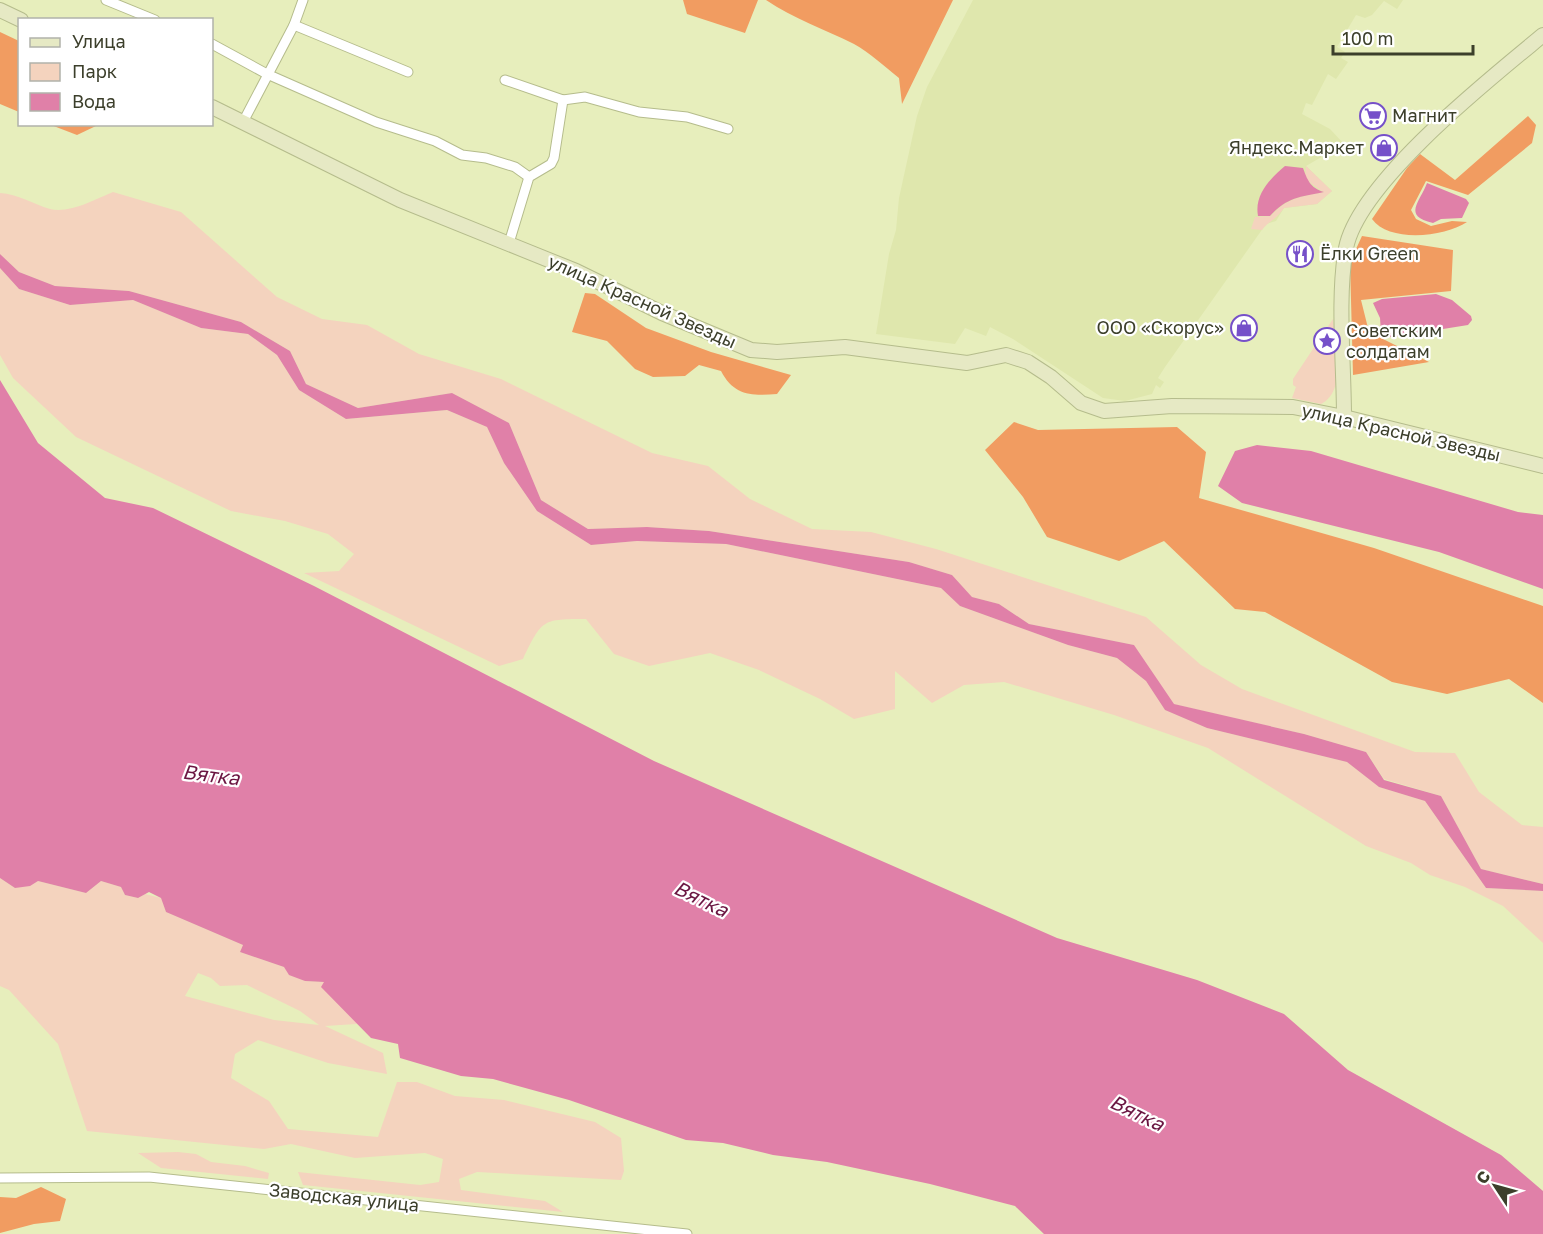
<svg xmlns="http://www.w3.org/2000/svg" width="1543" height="1234" viewBox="0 0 1543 1234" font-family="'Golos Text',sans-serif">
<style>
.built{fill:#dfe7ad}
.green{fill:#f4d3be;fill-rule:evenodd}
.forest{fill:#f19c61}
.water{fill:#e080a8}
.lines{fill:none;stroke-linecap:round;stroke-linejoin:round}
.street-casing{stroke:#b5bc8c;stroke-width:11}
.secondary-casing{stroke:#b5bc8c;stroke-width:16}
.street{stroke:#fff;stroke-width:9}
.secondary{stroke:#e6e9c4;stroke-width:14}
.labels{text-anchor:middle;stroke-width:4.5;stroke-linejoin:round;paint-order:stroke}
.poi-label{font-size:18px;fill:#3c3f2b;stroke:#fff;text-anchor:start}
.street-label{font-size:18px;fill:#3c3f2b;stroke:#fff}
.water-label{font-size:20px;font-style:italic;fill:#6b1642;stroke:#fff}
</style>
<rect width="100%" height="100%" fill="#e7eebc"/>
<polygon class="built" points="973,0 1403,0 1397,9 1384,1 1372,15 1365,18 1356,15 1337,47 1345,52 1341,58 1348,62 1336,79 1328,74 1312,105 1306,103 1302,114 1330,129 1344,144 1306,166 1332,191 1317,204 1284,208 1276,221 1266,224 1165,367 1158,378 1164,382 1160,388 1156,385 1152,394 1125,401 1103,398 1013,339 990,327 986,336 965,328 955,344 876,334 889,254 896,230 899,198 917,116 927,87"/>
<g class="green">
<path d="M1306 166 1332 191 1317 204 1284 208C1276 220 1269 221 1262 230L1251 229 1255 217 1271 216C1287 198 1299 197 1323 192L1305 179Z"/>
<path d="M113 192 181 212 277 297 322 319 367 325 419 354 501 379 652 453 708 466 750 499 812 529 871 532 936 549 1146 617 1201 665 1242 689 1415 752 1455 753 1479 792 1522 825 1543 827V884L1481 869 1441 796 1384 779 1366 752 1304 734 1173 704 1134 645 1029 624 999 604 972 597 952 575 909 562 709 531 647 527 588 529 541 500 509 423 452 393 358 408 306 384 290 351 241 322 129 291 55 286 19 272 0 254V193C18 194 33 204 50 209 69 214 96 199 113 192Z"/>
<path d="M0 268 19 289 70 305 133 300 201 328 248 334 277 355 299 390 346 419 447 410 487 427 504 463 537 511 591 545 637 541 726 544 941 588 960 606 1068 645 1117 658 1146 681 1165 710 1207 728 1347 762 1379 787 1425 801 1486 888 1543 891V943L1503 906 1465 887 1430 875 1411 863 1366 846 1208 748 1114 715 1004 682 964 685 932 703 895 671V709L854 719 820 699 759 670 710 653 649 666 614 654 586 619C543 619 542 619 523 659L499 666 304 573 339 571 354 554 328 534 285 521 231 511 76 437 13 378 0 355Z"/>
<path d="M1333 319C1335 343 1348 391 1321 404L1292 398 1296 387 1293 385V379Z"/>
<path d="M0 878 15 888 38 881 86 893 101 881 121 887 125 895 138 898 145 894 161 898 166 912 243 945 240 952 284 967 305 981 325 982 366 1016 356 1024 325 1026 383 1053 387 1074 328 1063 258 1040 235 1054 231 1078 269 1101 288 1129 378 1137 397 1082H417L455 1096 504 1100 595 1122 621 1138 624 1171 621 1180 477 1172 459 1179 461 1190 545 1201 563 1212 303 1185 298 1172 420 1185 439 1182 443 1159 425 1153 355 1158 291 1144 264 1149 87 1131 58 1044 9 990 0 986ZM198 973 211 978 220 986 247 985 300 1011 319 1025 274 1020 185 996Z"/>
<polygon points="178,1152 196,1154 211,1162 245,1166 269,1173 268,1179 161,1168 138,1153"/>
</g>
<g class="forest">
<polygon points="683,0 758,0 745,33 687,14"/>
<path d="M766 0H953L902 104 899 78C885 67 870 53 854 44 824 29 794 19 766 0Z"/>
<polygon points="0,32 19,41 19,112 0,104"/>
<path d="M1528 116 1536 125 1532 143 1468 195 1426 181 1411 210 1416 219 1431 226 1452 221 1467 222C1445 237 1389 243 1372 219L1407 168 1420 154 1455 180Z"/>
<polygon points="51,125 98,125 77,135"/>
<polygon points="1362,236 1453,250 1451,291 1361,300 1369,332 1429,362 1353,375 1350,262"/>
<path d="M585 293 595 294 646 328 711 352 791 375 777 394C752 396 734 396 721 371L699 365 685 376 653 377 635 369 607 341 572 332Z"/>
<polygon points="1014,422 1038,430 1177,427 1206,452 1199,498 1374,548 1543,606 1543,703 1509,679 1447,694 1392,682 1265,612 1235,609 1164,541 1119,561 1047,537 1023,497 985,450"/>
<polygon points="41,1187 66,1199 60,1221 34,1224 0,1233 0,1197 16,1198"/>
</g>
<g class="water">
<path d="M1285 166 1303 168C1307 179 1310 188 1324 192 1300 197 1287 197 1270 216H1258C1254 194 1271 178 1285 166Z"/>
<path d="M1427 183 1466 199 1469 203 1462 218 1441 219 1433 223C1402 216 1420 202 1427 183Z"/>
<polygon points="0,254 19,272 55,286 129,291 241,322 290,351 306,384 358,408 452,393 509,423 541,500 588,529 647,527 709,531 909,562 952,575 972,597 999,604 1029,624 1134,645 1174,704 1304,734 1366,752 1384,780 1441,796 1481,869 1543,884 1543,891 1486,888 1425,801 1379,787 1347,762 1207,728 1165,710 1146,681 1117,658 1068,645 960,606 941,588 726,544 637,541 591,545 537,511 504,463 487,427 447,410 346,419 299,390 277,355 248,334 201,328 133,300 70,305 19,289 0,268"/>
<polygon points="1436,294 1452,300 1471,316 1472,320 1468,325 1393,337 1387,337 1381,332 1380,318 1373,303 1382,299"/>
<polygon points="0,380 38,443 105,498 153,508 314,586 654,761 1057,938 1197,980 1284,1014 1348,1070 1501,1155 1543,1191 1543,1234 1044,1234 1015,1206 930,1184 827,1162 773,1155 723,1143 686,1140 569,1100 493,1079 461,1076 400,1058 398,1044 371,1038 321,987 324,982 305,981 289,975 284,967 240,952 243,945 166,912 161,898 149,892 138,898 125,895 121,887 101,881 86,893 38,881 30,886 15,888 0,878"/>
<polygon points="1257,445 1311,451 1518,512 1543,515 1543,589 1439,552 1242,503 1218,486 1235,451"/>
</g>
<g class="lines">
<defs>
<g id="street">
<polyline points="106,0 155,20"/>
<polyline points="294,25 408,72"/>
<polyline points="212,44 267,74 376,122 435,141 462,155 486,158 515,167 529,177"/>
<polyline points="505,80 563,100 585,97 639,112 687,117 728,129"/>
<polyline points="243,122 294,25 303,0"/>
<polyline points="509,243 529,177 551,164 554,158 563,100"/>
<polyline points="0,1178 149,1177 687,1234"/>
</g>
<g id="secondary">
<polyline points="0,10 21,20"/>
<polyline points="212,107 400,200 576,271 662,313 751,350 777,352 845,347 967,363 1006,355 1028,362 1051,377 1081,403 1104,411 1172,406 1293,407 1344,417 1543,466"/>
<path d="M1344 417C1344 365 1337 297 1346 248 1359 182 1491 78 1543 35"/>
</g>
</defs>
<use href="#street" class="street-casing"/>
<use href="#secondary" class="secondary-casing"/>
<use href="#street" class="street"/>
<use href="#secondary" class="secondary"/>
</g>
<defs>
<symbol id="supermarket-ring" viewBox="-11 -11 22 22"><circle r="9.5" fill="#fff" stroke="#7650c9" stroke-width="1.5"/><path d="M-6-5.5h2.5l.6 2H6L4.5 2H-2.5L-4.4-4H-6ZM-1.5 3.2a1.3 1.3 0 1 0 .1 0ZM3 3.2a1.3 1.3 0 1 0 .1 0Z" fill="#7650c9"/></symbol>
<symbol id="shop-ring" viewBox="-11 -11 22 22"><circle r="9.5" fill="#fff" stroke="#7650c9" stroke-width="1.5"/><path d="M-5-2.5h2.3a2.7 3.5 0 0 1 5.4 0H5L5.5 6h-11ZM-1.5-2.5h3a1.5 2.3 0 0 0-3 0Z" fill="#7650c9"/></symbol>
<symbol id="restaurant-ring" viewBox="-11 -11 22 22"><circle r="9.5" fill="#fff" stroke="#7650c9" stroke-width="1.5"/><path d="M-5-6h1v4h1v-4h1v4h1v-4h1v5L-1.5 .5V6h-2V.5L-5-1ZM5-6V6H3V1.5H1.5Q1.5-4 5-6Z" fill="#7650c9"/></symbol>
<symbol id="sight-ring" viewBox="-11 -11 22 22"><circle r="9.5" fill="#fff" stroke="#7650c9" stroke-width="1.5"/><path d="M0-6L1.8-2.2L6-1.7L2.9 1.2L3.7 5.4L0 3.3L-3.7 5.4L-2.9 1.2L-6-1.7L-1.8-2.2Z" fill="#7650c9"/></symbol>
</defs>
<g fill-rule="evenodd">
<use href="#supermarket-ring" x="1358" y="101" width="30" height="30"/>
<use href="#shop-ring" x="1369" y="133" width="30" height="30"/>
<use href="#restaurant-ring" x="1285" y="239" width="30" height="30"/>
<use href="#shop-ring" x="1229" y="313" width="30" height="30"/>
<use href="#sight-ring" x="1312" y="326" width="30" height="30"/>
</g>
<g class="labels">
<g class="poi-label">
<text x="1392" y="122">Магнит</text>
<text x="1364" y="154" text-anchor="end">Яндекс.Маркет</text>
<text x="1320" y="260">Ёлки Green</text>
<text x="1224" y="334" text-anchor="end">ООО «Скорус»</text>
<text x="1346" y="337">Советским<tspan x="1346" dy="21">солдатам</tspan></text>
</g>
<g class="street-label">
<text transform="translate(642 302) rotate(24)" y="6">улица Красной Звезды</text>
<text transform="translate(1401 433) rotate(13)" y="6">улица Красной Звезды</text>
<text transform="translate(344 1198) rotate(6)" y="6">Заводская улица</text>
</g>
<g class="water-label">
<text transform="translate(211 775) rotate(7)" y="7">Вятка</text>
<text transform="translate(701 899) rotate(26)" y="7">Вятка</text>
<text transform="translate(1137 1113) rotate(26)" y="7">Вятка</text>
</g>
</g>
<rect x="18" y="18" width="195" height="108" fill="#ffffff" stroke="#b1b2aa" stroke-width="1.5"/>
<rect x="30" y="38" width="30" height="9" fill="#e6e9c4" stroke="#b1b2aa" stroke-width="1.5"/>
<text x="72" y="48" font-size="18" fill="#3c3f2b">Улица</text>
<rect x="30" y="63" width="30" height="18" fill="#f4d3be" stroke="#b1b2aa" stroke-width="1.5"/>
<text x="72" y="78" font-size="18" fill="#3c3f2b">Парк</text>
<rect x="30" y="93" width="30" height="18" fill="#e080a8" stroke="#b1b2aa" stroke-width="1.5"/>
<text x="72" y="108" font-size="18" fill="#3c3f2b">Вода</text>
<g transform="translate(1495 1186) rotate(306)" stroke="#ffffff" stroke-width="4.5" paint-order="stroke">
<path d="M0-4.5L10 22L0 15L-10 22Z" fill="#3c3f2b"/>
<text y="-9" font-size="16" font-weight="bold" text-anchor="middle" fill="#3c3f2b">С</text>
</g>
<path d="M1333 45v9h140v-9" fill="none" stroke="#3c3f2b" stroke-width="3"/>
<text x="1342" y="45" font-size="18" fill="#3c3f2b" stroke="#ffffff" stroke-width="4.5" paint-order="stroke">100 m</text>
</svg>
